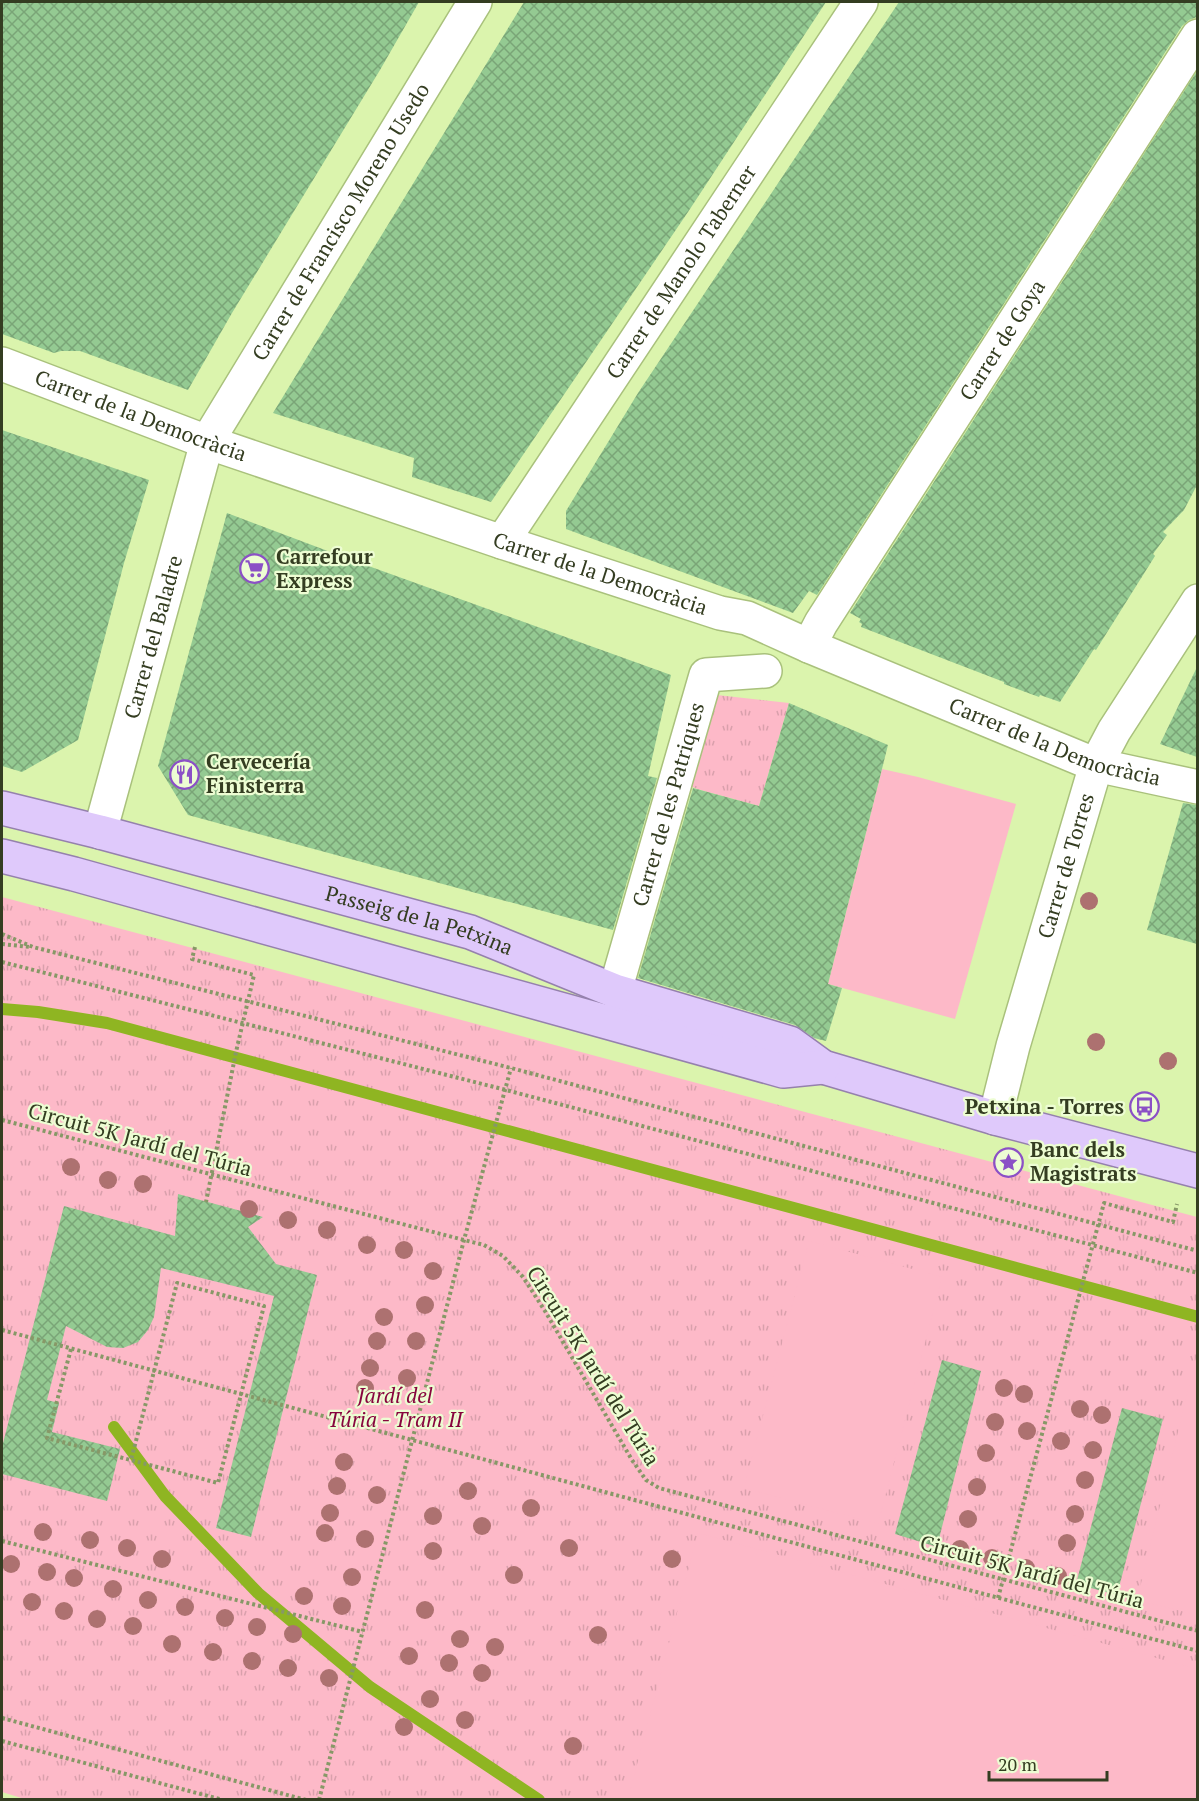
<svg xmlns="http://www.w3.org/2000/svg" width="1199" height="1801" viewBox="0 0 1199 1801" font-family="'PT Serif',serif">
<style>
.grass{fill:url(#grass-tufts)}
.garden{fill:#fdb9c8}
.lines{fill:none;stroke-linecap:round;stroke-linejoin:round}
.stream{stroke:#8fb522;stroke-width:12}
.building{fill:url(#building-cross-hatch)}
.pedestrian-casing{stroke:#a9c17c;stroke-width:36}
.minor-casing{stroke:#a9c17c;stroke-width:36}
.primary-casing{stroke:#9581ad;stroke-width:36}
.path{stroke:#879867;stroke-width:4;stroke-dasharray:3 3;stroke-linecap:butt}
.pedestrian{stroke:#fff;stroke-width:33}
.minor{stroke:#fff;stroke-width:33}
.primary{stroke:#dfc9fb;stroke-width:33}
.tree{fill:#ad7170}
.labels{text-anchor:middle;stroke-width:4.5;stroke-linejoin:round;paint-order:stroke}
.street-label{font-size:21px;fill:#343d21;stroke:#edfdd3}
.poi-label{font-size:21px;font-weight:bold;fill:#343d21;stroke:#edfdd3;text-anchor:start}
.park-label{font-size:21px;font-style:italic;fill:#87053e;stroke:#edfdd3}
</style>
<defs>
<pattern id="grass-tufts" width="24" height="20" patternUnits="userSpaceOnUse" patternTransform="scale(1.5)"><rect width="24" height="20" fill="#fdb9c8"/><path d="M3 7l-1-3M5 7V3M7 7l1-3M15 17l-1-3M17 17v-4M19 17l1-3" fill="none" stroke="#d9a0ac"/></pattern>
<pattern id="building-cross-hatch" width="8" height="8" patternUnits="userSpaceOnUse" patternTransform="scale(1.5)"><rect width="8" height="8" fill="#94ca92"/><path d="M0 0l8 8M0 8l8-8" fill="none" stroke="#7aa577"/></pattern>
</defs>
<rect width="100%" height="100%" fill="#dbf4ad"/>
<g class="grass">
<polygon points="708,694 789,703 759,806 697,789 686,784"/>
<polygon points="2,897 1197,1217 1197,1799 28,1800 2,1792"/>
</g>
<g class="garden">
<polygon points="882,769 918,777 1016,804 955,1019 828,984"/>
<polygon points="809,1241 942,1277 878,1524 744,1488"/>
<polygon points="1197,1354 1198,1615 1197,1615 1137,1600"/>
<polygon points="698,1533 1197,1669 1197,1799 628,1799"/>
</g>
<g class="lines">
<g class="stream">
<polyline points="2,1009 38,1012 107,1023 1198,1317"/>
<polyline points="114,1427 165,1496 258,1593 370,1687 539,1800"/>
</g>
</g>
<g class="building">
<polygon points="2,2 419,2 380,70 232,313 188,390 80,351 61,351 54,353 2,334"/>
<polygon points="524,2 826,2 688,212 491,502 412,477 414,458 273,413"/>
<polygon points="899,2 1197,2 1197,17 1189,20 1182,26 817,595 809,591 793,613 566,529 566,511 638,393"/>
<polygon points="1197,71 1197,485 1184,510 1163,532 1167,535 1153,554 1155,556 1096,650 1094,649 1060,702 1040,695 1039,697 1004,684 1004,682 861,627 862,624 859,622 861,619 850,613"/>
<polygon points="2,430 149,480 124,563 78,740 22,772 2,766"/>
<polygon points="227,513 349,559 671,675 648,776 657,778 613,930 188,815 158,766"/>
<polygon points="1197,667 1197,757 1160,744"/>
<polygon points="789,703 888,745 828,984 842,988 826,1041 814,1038 795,1025 638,978 693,788 759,806"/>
<polygon points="1183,803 1197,805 1197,944 1147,930"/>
<polygon points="178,1194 263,1217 248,1227 276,1264 317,1275 251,1537 216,1528 274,1296 161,1268 154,1317 148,1330 138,1342 123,1348 107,1347 66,1326 47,1400 59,1403 52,1432 120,1449 107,1501 2,1474 2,1447 64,1206 175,1236"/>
<polygon points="942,1360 981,1371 937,1547 895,1534"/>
<polygon points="1122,1408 1163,1419 1117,1595 1076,1584"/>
</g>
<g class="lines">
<defs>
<g id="pedestrian">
<path id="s1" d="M615 991 706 675 765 671"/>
</g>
<g id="minor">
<path id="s2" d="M2 364 207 442 502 542 720 613 747 618 809 646 1096 765 1198 787"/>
<path id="s3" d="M502 542 861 2"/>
<path id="s4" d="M809 646 821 623 1198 36"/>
<path id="s5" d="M100 832 207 442 475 2"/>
<path id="s6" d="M995 1118 1013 1046 1096 765 1114 731 1198 601"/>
</g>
<g id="primary">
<path id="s7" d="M2 808 100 832 470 932 615 991 790 1043 823 1067 995 1118 1198 1171"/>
<polyline points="2,856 74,874 783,1071 823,1067"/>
</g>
</defs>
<use href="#pedestrian" class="pedestrian-casing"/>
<use href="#minor" class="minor-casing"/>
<use href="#primary" class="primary-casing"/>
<g class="path">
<polyline points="2,934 33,947 511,1068 1198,1251"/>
<polyline points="2,944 30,947"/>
<polyline points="195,947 192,959 254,975 236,1052 206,1202"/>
<polyline points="2,962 506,1090 1198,1273"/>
<polyline points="2,1120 464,1240 484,1245 503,1256 523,1277 545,1311 632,1460 646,1480 659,1488 1198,1631"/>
<path d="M2 1330C400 1436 798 1545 1198 1651"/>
<polyline points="71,1349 47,1438 218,1483 264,1306 177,1283 131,1460"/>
<polyline points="2,1541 363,1632"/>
<polyline points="998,1598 1104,1203 1173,1222 1177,1204"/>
<polyline points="2,1718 306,1800"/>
<polyline points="2,1741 223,1800"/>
<polyline points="319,1800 464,1240 511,1068"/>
</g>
<use href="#pedestrian" class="pedestrian"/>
<use href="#minor" class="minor"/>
<use href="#primary" class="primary"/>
</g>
<g class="tree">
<circle cx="1089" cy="901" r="9"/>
<circle cx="1096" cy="1042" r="9"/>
<circle cx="1168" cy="1061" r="9"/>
<circle cx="71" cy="1167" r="9"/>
<circle cx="108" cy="1180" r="9"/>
<circle cx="143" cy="1184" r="9"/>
<circle cx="249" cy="1209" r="9"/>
<circle cx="288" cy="1220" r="9"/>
<circle cx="327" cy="1230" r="9"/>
<circle cx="367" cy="1245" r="9"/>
<circle cx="404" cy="1250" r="9"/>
<circle cx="433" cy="1271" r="9"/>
<circle cx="425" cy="1305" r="9"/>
<circle cx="384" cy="1317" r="9"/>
<circle cx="377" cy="1341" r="9"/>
<circle cx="416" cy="1341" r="9"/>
<circle cx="370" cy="1368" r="9"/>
<circle cx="407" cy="1378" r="9"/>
<circle cx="365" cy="1388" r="9"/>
<circle cx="1004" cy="1388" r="9"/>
<circle cx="1024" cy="1394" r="9"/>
<circle cx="1080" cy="1409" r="9"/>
<circle cx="1102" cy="1415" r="9"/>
<circle cx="995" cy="1422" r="9"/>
<circle cx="1027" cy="1431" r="9"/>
<circle cx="1061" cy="1441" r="9"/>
<circle cx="1093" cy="1450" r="9"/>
<circle cx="986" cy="1453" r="9"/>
<circle cx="344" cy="1462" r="9"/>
<circle cx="1085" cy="1480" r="9"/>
<circle cx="337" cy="1486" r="9"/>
<circle cx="977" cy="1487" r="9"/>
<circle cx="468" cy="1491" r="9"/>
<circle cx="377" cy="1495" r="9"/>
<circle cx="531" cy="1508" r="9"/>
<circle cx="330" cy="1513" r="9"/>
<circle cx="1075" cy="1514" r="9"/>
<circle cx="433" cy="1516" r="9"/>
<circle cx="968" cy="1519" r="9"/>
<circle cx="482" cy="1526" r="9"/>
<circle cx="43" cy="1532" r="9"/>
<circle cx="325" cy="1533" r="9"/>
<circle cx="365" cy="1539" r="9"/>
<circle cx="90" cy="1540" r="9"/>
<circle cx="1067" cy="1543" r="9"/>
<circle cx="127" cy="1548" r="9"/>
<circle cx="569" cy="1548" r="9"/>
<circle cx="960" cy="1549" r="9"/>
<circle cx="433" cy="1551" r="9"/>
<circle cx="992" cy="1558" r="9"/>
<circle cx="162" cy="1559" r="9"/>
<circle cx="672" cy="1559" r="9"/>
<circle cx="11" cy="1564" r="9"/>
<circle cx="1026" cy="1568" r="9"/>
<circle cx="47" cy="1572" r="9"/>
<circle cx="514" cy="1575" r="9"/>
<circle cx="1058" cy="1576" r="9"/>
<circle cx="352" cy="1577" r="9"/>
<circle cx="74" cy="1578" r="9"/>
<circle cx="113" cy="1589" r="9"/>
<circle cx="304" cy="1596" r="9"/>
<circle cx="148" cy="1600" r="9"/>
<circle cx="32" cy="1602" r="9"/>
<circle cx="342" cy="1606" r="9"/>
<circle cx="185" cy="1607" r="9"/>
<circle cx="425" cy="1610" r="9"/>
<circle cx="64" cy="1611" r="9"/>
<circle cx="225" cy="1618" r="9"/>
<circle cx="97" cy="1619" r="9"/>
<circle cx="133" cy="1626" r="9"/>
<circle cx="257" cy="1627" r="9"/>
<circle cx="293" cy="1634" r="9"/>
<circle cx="598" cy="1635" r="9"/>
<circle cx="460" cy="1639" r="9"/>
<circle cx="172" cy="1644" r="9"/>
<circle cx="495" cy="1647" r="9"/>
<circle cx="213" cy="1652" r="9"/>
<circle cx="409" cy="1656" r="9"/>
<circle cx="252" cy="1661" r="9"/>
<circle cx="449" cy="1663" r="9"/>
<circle cx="288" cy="1668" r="9"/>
<circle cx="482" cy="1673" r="9"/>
<circle cx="329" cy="1678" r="9"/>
<circle cx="430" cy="1699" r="9"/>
<circle cx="465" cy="1720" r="9"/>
<circle cx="404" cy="1727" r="9"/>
<circle cx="573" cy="1746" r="9"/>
</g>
<defs>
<symbol id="supermarket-ring" viewBox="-11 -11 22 22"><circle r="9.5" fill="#edfdd3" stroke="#8b50c6" stroke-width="1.5"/><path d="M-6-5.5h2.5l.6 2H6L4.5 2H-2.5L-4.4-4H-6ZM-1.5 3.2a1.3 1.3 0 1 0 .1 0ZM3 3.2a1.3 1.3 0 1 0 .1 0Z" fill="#8b50c6"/></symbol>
<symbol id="restaurant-ring" viewBox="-11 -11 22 22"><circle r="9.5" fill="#edfdd3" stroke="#8b50c6" stroke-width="1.5"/><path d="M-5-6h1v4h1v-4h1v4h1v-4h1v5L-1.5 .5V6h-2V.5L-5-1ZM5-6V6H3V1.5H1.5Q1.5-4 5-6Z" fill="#8b50c6"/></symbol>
<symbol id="bus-ring" viewBox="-11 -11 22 22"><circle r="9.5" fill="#edfdd3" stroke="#8b50c6" stroke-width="1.5"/><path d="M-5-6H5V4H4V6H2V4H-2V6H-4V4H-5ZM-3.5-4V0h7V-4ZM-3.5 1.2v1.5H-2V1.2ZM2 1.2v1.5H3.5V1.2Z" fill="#8b50c6"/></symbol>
<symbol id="sight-ring" viewBox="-11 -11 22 22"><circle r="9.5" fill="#edfdd3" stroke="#8b50c6" stroke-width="1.5"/><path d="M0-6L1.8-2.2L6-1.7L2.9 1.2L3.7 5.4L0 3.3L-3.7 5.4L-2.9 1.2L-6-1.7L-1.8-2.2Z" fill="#8b50c6"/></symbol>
</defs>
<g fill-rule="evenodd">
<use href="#supermarket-ring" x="238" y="552" width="33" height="33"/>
<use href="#restaurant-ring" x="168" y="758" width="33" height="33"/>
<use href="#bus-ring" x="1128" y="1090" width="33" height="33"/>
<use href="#sight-ring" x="992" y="1146" width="33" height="33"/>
</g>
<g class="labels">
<g class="street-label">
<text dy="7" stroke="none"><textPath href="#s5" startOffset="662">Carrer de Francisco Moreno Usedo</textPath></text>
<text dy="7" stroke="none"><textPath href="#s3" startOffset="324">Carrer de Manolo Taberner</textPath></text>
<text dy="7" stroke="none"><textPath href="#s4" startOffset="362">Carrer de Goya</textPath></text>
<text dy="7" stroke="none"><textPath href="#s2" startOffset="148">Carrer de la Democràcia</textPath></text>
<text dy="7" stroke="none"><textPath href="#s2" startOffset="634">Carrer de la Democràcia</textPath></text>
<text dy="7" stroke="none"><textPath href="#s5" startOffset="202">Carrer del Baladre</textPath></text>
<text dy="7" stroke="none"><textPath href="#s2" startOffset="1120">Carrer de la Democràcia</textPath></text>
<text dy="7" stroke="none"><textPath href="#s1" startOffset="194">Carrer de les Patriques</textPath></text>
<text dy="7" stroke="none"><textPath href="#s6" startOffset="262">Carrer de Torres</textPath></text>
<text dy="7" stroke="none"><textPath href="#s7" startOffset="432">Passeig de la Petxina</textPath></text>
<text transform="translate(140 1140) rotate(15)" y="7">Circuit 5K Jardí del Túria</text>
<text transform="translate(593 1366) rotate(58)" y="7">Circuit 5K Jardí del Túria</text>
<text transform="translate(1032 1572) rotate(15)" y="7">Circuit 5K Jardí del Túria</text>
</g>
<g class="poi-label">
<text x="276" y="564">Carrefour<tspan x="276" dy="24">Express</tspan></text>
<text x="206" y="769">Cervecería<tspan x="206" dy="24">Finisterra</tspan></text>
<text x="1124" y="1114" text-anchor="end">Petxina - Torres</text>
<text x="1030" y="1157">Banc dels<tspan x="1030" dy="24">Magistrats</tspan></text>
</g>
<g class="park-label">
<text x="395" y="1403">Jardí del<tspan x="395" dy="24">Túria - Tram II</tspan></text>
</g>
</g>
<rect width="1199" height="1801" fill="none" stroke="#343d21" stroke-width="6"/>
<path d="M989 1771v9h118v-9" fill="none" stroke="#343d21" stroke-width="3"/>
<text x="998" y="1771" font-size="18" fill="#343d21" stroke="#edfdd3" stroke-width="4.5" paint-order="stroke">20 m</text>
</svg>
